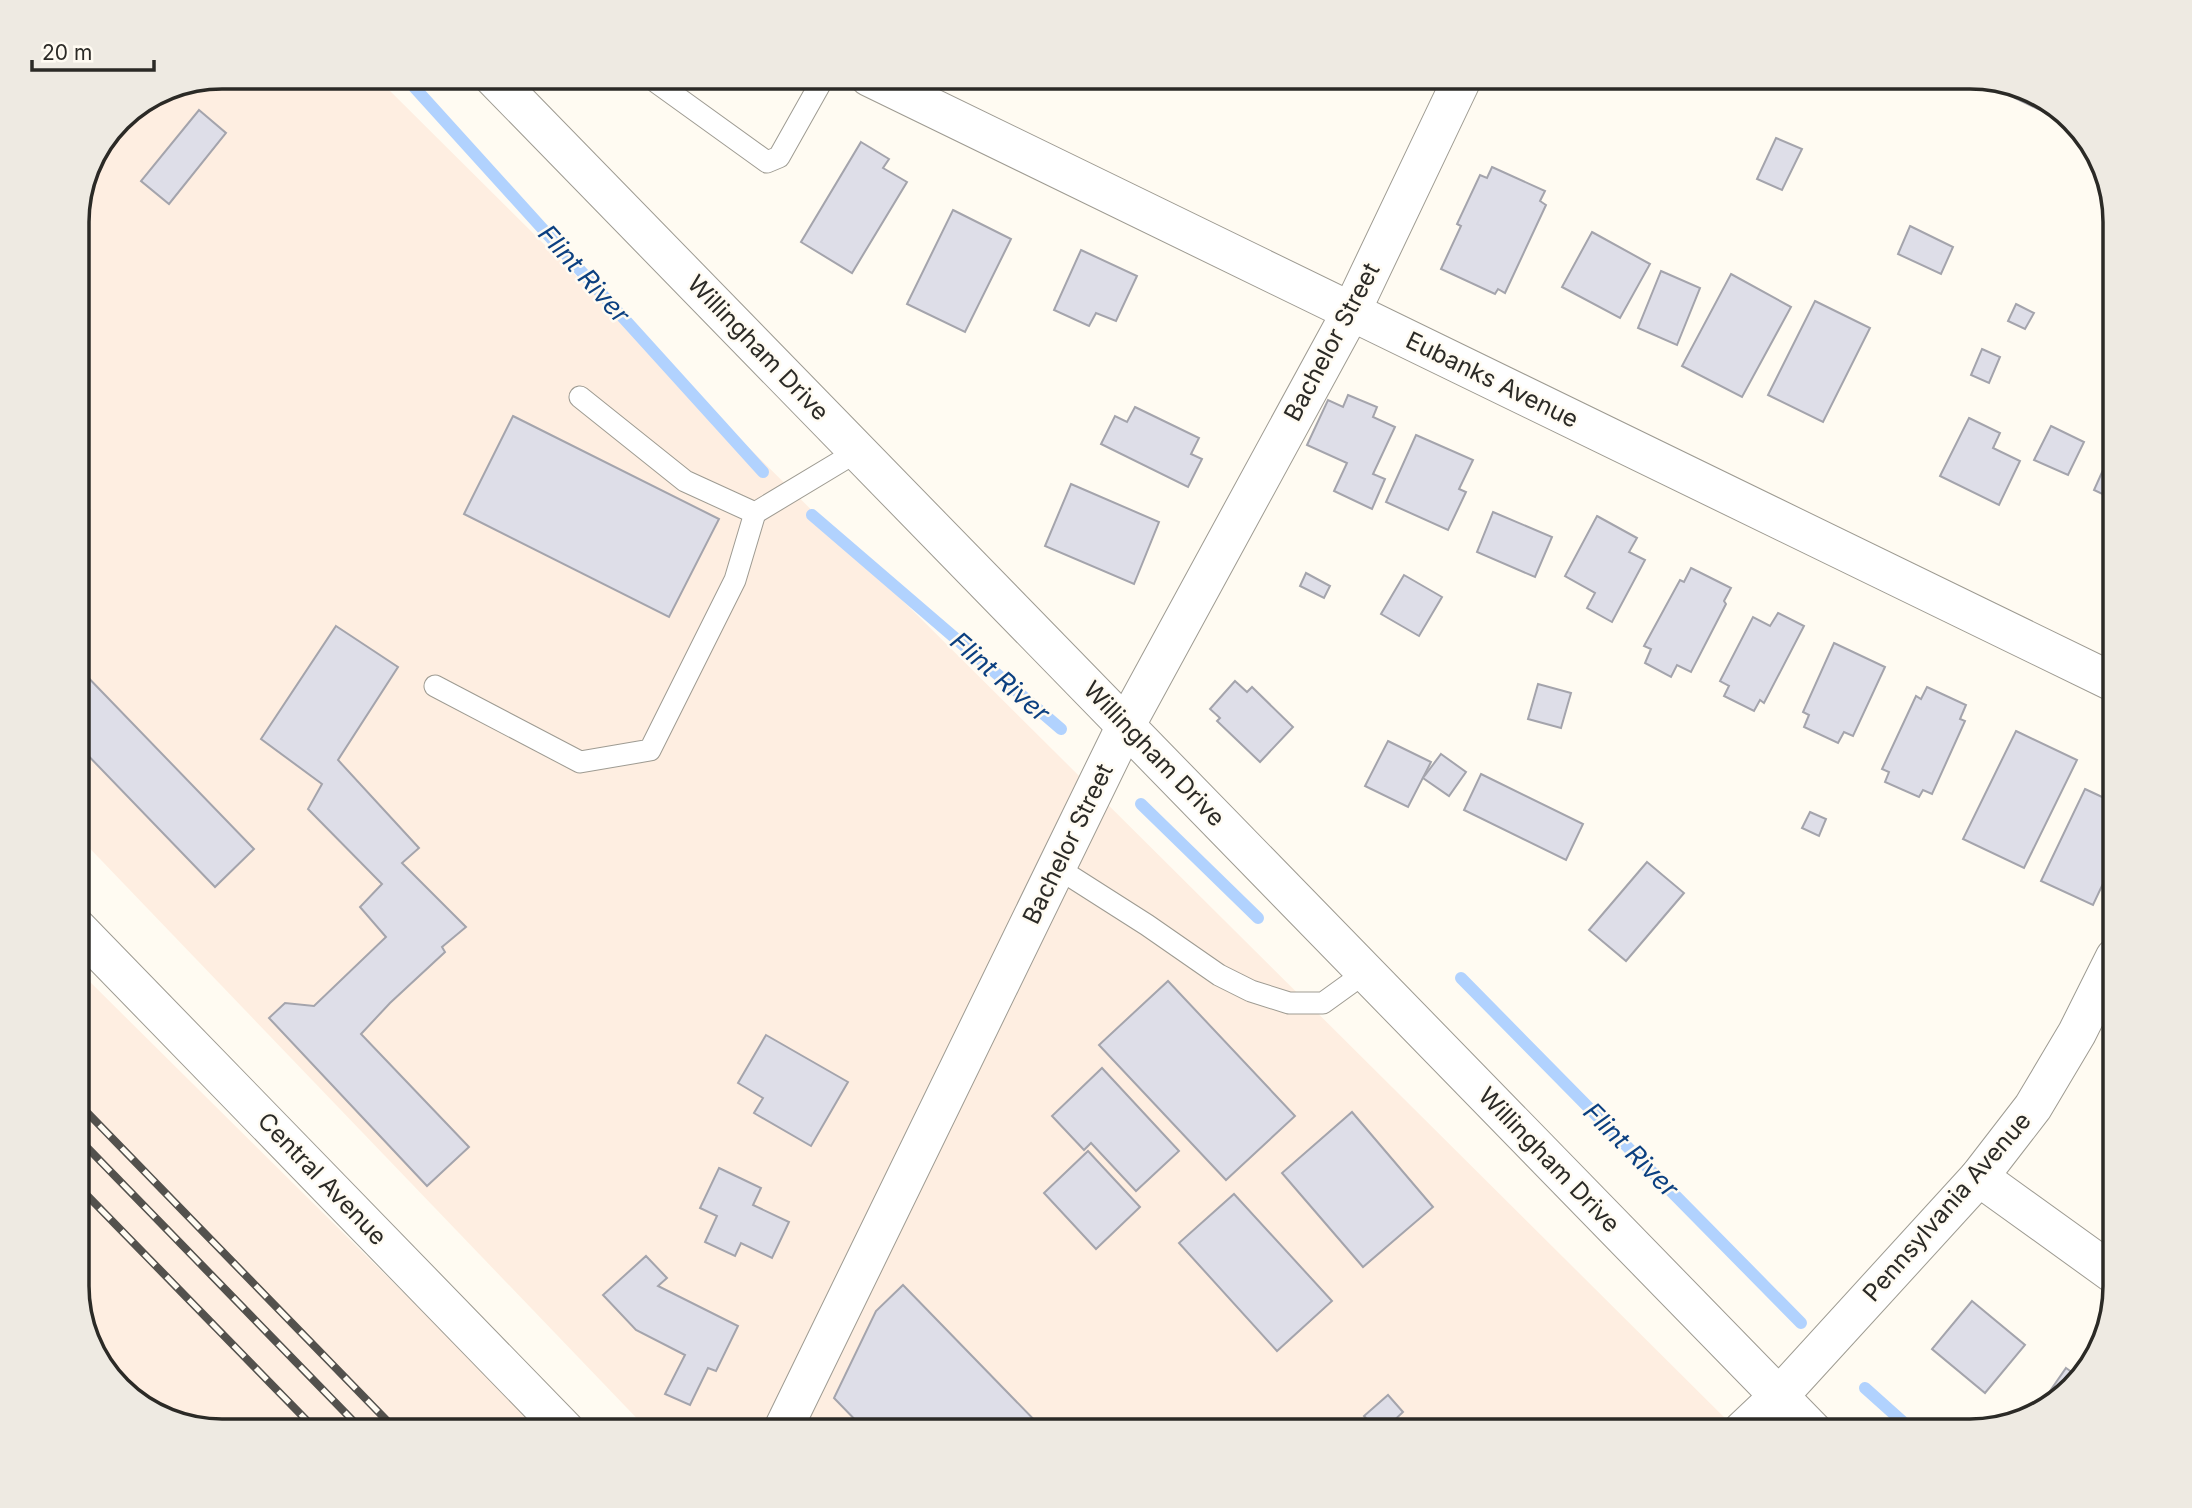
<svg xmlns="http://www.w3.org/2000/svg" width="2192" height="1508" viewBox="0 0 2192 1508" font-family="Inter,sans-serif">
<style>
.industrial{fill:#feeee1}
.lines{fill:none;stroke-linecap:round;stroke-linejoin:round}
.stream{stroke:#b1d2fe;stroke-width:12}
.building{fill:#dedee8;stroke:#a4a4ac;stroke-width:2}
.lane-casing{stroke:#9e9b92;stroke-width:23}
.street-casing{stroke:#9e9b92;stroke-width:40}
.secondary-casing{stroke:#9e9b92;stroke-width:40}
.lane{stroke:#fff;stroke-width:21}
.street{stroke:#fff;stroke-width:38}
.secondary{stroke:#fff;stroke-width:38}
.rail-casing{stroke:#53514d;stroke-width:8}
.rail{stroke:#fffbf2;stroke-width:5;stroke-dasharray:16;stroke-linecap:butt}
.labels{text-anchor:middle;stroke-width:5;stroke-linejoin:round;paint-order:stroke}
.street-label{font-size:24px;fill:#2b2a26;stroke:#fffbf2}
.water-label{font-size:26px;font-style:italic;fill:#0c4080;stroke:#fffbf2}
.rim{fill:none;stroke:#2b2a26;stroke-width:3.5}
</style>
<rect width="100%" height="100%" fill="#fffbf2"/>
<g class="industrial">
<polygon points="222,77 376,77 1738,1431 649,1431 77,835 77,213 88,166 120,119 167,88"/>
<polygon points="77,969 543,1431 222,1431 141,1406 96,1358 77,1295"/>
</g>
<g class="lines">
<g class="stream">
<polyline points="405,77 763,472"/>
<polyline points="812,515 1061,729"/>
<polyline points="1141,804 1258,918"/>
<polyline points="1461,978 1801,1323"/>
<polyline points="1865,1388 1913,1431"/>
</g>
</g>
<g class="building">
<polygon points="575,77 595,77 588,86"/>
<polygon points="2018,92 2051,102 2063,116 2061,120 2015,98"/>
<polygon points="199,110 226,133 169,204 141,181"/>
<polygon points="1776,138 1802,149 1782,190 1757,179"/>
<polygon points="861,142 889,159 883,168 907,182 852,273 801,242"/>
<polygon points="1492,167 1545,191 1540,201 1546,205 1505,293 1498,289 1495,294 1441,269 1461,226 1457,224 1480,175 1487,178"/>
<polygon points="953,210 1011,239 965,332 907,304"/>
<polygon points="1910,226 1953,247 1941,274 1898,254"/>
<polygon points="1592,232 1650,264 1620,318 1562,287"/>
<polygon points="1081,250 1137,276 1116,321 1096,313 1089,326 1054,310"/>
<polygon points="1661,271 1700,288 1677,345 1638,328"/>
<polygon points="1731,274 1791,307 1742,397 1682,366"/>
<polygon points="1815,301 1870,328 1823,422 1768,395"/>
<polygon points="2016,304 2034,313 2025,329 2008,321"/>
<polygon points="1982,349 2000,357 1989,383 1971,375"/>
<polygon points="1348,395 1377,407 1373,417 1395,427 1373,474 1385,479 1372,509 1334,491 1347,463 1307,445 1328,400 1343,407"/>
<polygon points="1135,407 1199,438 1191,454 1202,459 1188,487 1101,444 1115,416 1127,422"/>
<polygon points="513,416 719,519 669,617 464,514"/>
<polygon points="1969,418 2000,433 1993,448 2020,461 1999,505 1940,476"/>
<polygon points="2051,426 2084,442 2068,475 2034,460"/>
<polygon points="1416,435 1473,460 1459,489 1466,492 1448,530 1386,502"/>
<polygon points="2112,450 2115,451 2115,500 2094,490"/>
<polygon points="1071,484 1159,522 1134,584 1045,546"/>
<polygon points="1493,512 1552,537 1535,577 1477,552"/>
<polygon points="1597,516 1637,538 1629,552 1645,560 1612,622 1587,608 1595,593 1565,576"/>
<polygon points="1691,568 1731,588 1724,601 1726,604 1691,672 1677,665 1671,677 1645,663 1651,649 1644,646 1680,580 1684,582"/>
<polygon points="1306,573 1330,586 1324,598 1300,586"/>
<polygon points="1404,575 1442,597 1419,636 1381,614"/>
<polygon points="1778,613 1804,626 1764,703 1760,700 1754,711 1724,696 1729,686 1720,681 1753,617 1770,626"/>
<polygon points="336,626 398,667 338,760 419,848 402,863 466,927 442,947 445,952 390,1003 361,1034 469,1147 427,1186 269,1018 285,1003 314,1006 386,937 360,907 382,884 308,809 322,784 261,739"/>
<polygon points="1834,643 1885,667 1853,736 1844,732 1838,743 1804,727 1809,715 1803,712"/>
<polygon points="77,666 254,849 215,887 77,744"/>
<polygon points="1235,681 1247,692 1252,687 1293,727 1260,762 1217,721 1220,718 1210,709"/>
<polygon points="1538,684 1571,693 1561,728 1528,719"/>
<polygon points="1927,687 1966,705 1960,719 1965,721 1932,794 1923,790 1919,797 1885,782 1889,772 1882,769 1916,696 1921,699"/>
<polygon points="2016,731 2077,760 2024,868 1963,839"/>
<polygon points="1388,741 1431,762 1408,807 1365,786"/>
<polygon points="1441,754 1466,772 1449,796 1423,778"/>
<polygon points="1481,774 1583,824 1566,860 1464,810"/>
<polygon points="2085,789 2115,803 2115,858 2093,905 2041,881"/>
<polygon points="1810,812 1826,819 1819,836 1802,828"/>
<polygon points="1647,862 1684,893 1626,961 1589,930"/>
<polygon points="1168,981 1295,1116 1226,1180 1099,1045"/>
<polygon points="766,1035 848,1082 811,1146 754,1113 763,1098 738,1083"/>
<polygon points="1102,1068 1179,1151 1136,1191 1091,1143 1084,1150 1052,1116"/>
<polygon points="1352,1112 1433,1207 1363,1267 1282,1173"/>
<polygon points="1088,1151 1140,1207 1096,1249 1044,1193"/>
<polygon points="719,1168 761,1188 753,1205 789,1222 772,1258 741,1243 735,1256 705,1242 717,1216 700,1208"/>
<polygon points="1234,1194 1332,1301 1277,1351 1179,1243"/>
<polygon points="646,1256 667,1278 658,1286 738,1326 716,1371 708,1368 690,1405 665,1394 685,1355 636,1330 603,1295"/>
<polygon points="903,1285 1045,1431 866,1431 834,1398 876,1311"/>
<polygon points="1972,1301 2025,1345 1985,1393 1932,1349"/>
<polygon points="2066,1368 2079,1377 2032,1417"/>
<polygon points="1388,1395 1403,1412 1383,1431 1378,1431 1364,1416"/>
</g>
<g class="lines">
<defs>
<g id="lane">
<polyline points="654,77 656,82 767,162 779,157 824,77"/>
<polyline points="580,397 685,481 755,513 858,451"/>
<polyline points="435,686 580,762 650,750 735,580 755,513"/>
<polyline points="1056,867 1147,925 1219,975 1251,991 1289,1003 1323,1003 1366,972"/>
</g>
<g id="street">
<polyline points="869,77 2115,683"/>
<polyline points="1979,1177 2115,1275"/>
<polyline points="782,1431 1126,725 1351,312 1463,77"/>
<polyline points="1742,1431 1779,1396 1979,1177 2033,1107 2077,1033 2115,957"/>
</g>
<g id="secondary">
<polyline points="493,77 1813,1431"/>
<polyline points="77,928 566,1431"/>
</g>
</defs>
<use href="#lane" class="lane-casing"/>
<use href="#street" class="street-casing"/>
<use href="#secondary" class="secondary-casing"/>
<use href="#lane" class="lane"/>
<use href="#street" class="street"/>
<use href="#secondary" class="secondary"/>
<defs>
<g id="rail">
<polyline points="77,1102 397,1431"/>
<polyline points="77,1137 363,1431"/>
<polyline points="77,1185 317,1431"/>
</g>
</defs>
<use href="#rail" class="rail-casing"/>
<use href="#rail" class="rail"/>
</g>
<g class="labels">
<g class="street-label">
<text transform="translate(1332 342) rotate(-62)" y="8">Bachelor Street</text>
<text transform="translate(758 348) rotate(46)" y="8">Willingham Drive</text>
<text transform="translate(1492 380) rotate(26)" y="8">Eubanks Avenue</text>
<text transform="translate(1154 754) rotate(46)" y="8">Willingham Drive</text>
<text transform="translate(1068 844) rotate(-64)" y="8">Bachelor Street</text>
<text transform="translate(1549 1160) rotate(46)" y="8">Willingham Drive</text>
<text transform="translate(322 1179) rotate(46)" y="8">Central Avenue</text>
<text transform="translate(1947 1207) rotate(-49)" y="8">Pennsylvania Avenue</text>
</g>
<g class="water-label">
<text transform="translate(584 274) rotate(48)" y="9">Flint River</text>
<text transform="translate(1000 677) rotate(41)" y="9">Flint River</text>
<text transform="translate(1631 1150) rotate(45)" y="9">Flint River</text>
</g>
</g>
<path d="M0 0H2192V1508H0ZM222 89H1970A133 133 0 0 1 2103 222V1286A133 133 0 0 1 1970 1419H222A133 133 0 0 1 89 1286V222A133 133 0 0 1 222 89Z" fill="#eeeae2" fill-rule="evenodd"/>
<path class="rim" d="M222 89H1970A133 133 0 0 1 2103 222V1286A133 133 0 0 1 1970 1419H222A133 133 0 0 1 89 1286V222A133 133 0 0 1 222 89Z"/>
<path d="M32 60v10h122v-10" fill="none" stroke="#2b2a26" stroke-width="3.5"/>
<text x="42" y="60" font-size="21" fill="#2b2a26" stroke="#fffbf2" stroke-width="5" paint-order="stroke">20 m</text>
</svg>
